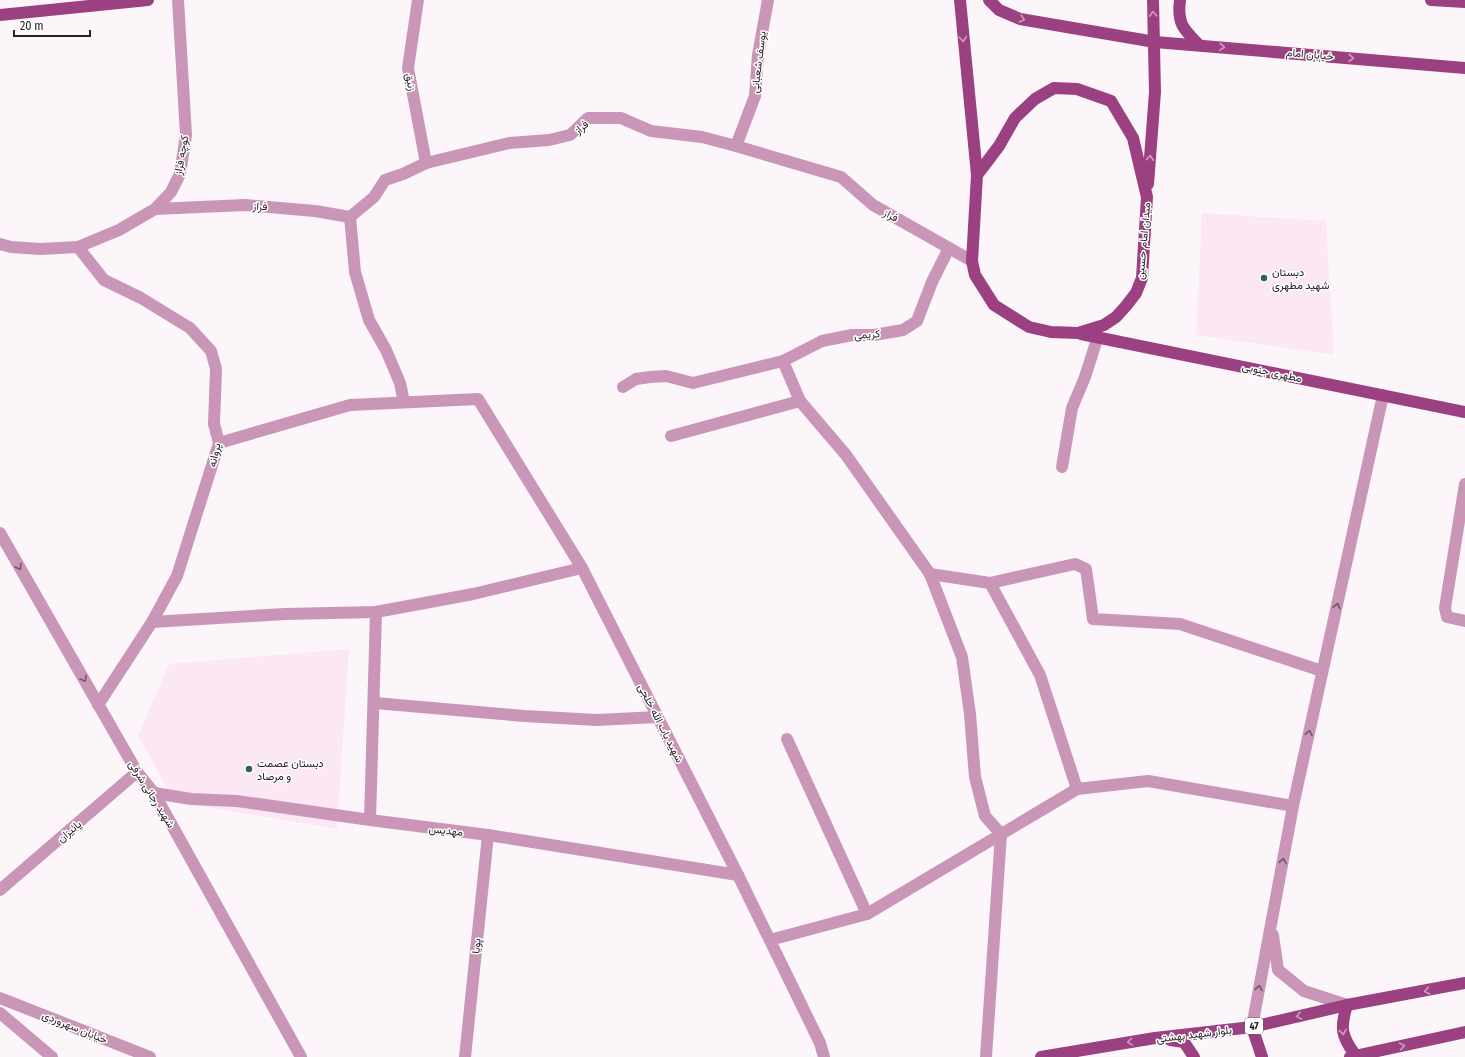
<svg xmlns="http://www.w3.org/2000/svg" width="1465" height="1057" viewBox="0 0 1465 1057" font-family="'Fira Sans Condensed',Vazirmatn,sans-serif">
<style>
.built{fill:#fce8f4}
.lines{fill:none;stroke-linecap:round;stroke-linejoin:round}
.minor{stroke:#ca96b7;stroke-width:12}
.major{stroke:#9b4080;stroke-width:12}
.oneway{stroke:#cda0c0}
.oneway2{stroke:#715567}
.poi-dot{fill:#2f644a;stroke:#fff;stroke-width:1.5}
.labels{text-anchor:middle;stroke-width:3;stroke-linejoin:round;paint-order:stroke}
.shield{fill:#fff;stroke:#696367;stroke-width:1}
.shield-label{font-size:10px;font-weight:bold;fill:#292026}
.street-label{font-size:11px;fill:#292026;stroke:#fff}
.poi-label{font-size:11px;fill:#292026;stroke:#fff;text-anchor:start}
</style>
<rect width="100%" height="100%" fill="#fcf6fa"/>
<g class="built">
<polygon points="1202,213 1326,221 1334,355 1196,335"/>
<polygon points="349,649 337,829 175,802 138,736 169,664"/>
</g>
<g class="lines">
<g class="minor">
<polyline points="418,0 408,68 426,163"/>
<polyline points="736,146 755,96 758,55 768,0"/>
<polyline points="155,209 245,205 315,211 350,217 374,197 385,180 403,174 426,163 509,143 549,140 570,135 588,118 621,118 651,131 702,137 736,146 841,177 873,205 972,261"/>
<polyline points="350,217 355,272 369,320 386,350 400,383 404,402"/>
<polyline points="0,244 11,247 40,249 78,247 119,230 155,209 171,192 180,174 186,135 178,0"/>
<polyline points="78,247 104,280 141,298 190,328 211,351 216,369 214,424 219,443 177,576 152,622 98,705"/>
<polyline points="949,248 932,282 917,321 903,330 874,335 852,335 822,341 783,361 800,401 846,455 930,574 962,657 970,714 975,777 985,816 1001,834 986,1057"/>
<polyline points="623,387 636,379 650,377 666,376 693,383 783,361"/>
<polyline points="671,436 800,401"/>
<polyline points="219,443 350,405 478,399 582,568 738,875 820,1043 824,1057"/>
<polyline points="1062,467 1072,408 1085,377 1098,336"/>
<polyline points="1465,484 1445,608 1447,617 1465,621"/>
<polyline points="0,533 137,772 154,793 301,1057"/>
<polyline points="930,574 990,583 1075,564 1086,569 1093,619 1180,624 1322,671"/>
<polyline points="990,583 1040,675 1077,789"/>
<polyline points="152,622 285,614 376,612 473,594 582,568"/>
<polyline points="375,703 524,716 597,720 657,717"/>
<polyline points="787,739 867,914"/>
<polyline points="154,793 191,799 237,801 370,820 488,835 738,875"/>
<polyline points="370,820 376,612"/>
<polyline points="0,890 137,772"/>
<polyline points="1273,935 1278,970 1304,991 1347,1005"/>
<polyline points="770,940 867,914 1077,789 1148,781 1293,806"/>
<polyline points="0,998 150,1057"/>
<polyline points="0,1013 52,1057"/>
<polyline points="1252,1027 1293,806 1383,395"/>
<polyline points="465,1057 488,835"/>
</g>
<g class="major">
<polyline points="960,0 977,175"/>
<polyline points="989,0 999,10 1020,19 1155,42 1465,68"/>
<path d="M1180 0C1177 23 1183 29 1199 45"/>
<polyline points="1431,0 1465,2"/>
<polyline points="0,15 148,0"/>
<polygon points="1054,88 1077,89 1111,101 1133,138 1147,197 1142,278 1136,293 1126,306 1116,317 1104,325 1078,333 1051,332 1029,327 994,305 975,275 972,261 977,175 999,146 1015,118 1035,99"/>
<polyline points="1148,184 1155,92 1153,0"/>
<polyline points="1081,334 1465,412"/>
<path d="M1347 1005C1340 1028 1341 1036 1356 1056L1355 1057"/>
<polyline points="1252,1027 1262,1057"/>
<polyline points="1170,1040 1184,1042 1194,1057"/>
<polyline points="1041,1057 1155,1038 1252,1027 1347,1005 1465,983"/>
<polyline points="1350,1057 1465,1032"/>
</g>
</g>
<defs><path id="oneway-chevron" d="M-2-3.5L2.5 0L-2 3.5" fill="none" stroke-width="1.6" stroke-linecap="round" stroke-linejoin="round"/></defs>
<g class="oneway">
<use href="#oneway-chevron" transform="translate(1153 14) rotate(-93)"/>
<use href="#oneway-chevron" transform="translate(1022 19) rotate(15)"/>
<use href="#oneway-chevron" transform="translate(963 39) rotate(84)"/>
<use href="#oneway-chevron" transform="translate(1222 47) rotate(5)"/>
<use href="#oneway-chevron" transform="translate(1351 58) rotate(5)"/>
<use href="#oneway-chevron" transform="translate(1150 158) rotate(-86)"/>
<use href="#oneway-chevron" transform="translate(1427 991) rotate(169)"/>
<use href="#oneway-chevron" transform="translate(1299 1016) rotate(167)"/>
<use href="#oneway-chevron" transform="translate(1343 1032) rotate(80)"/>
<use href="#oneway-chevron" transform="translate(1130 1042) rotate(171)"/>
<use href="#oneway-chevron" transform="translate(1402 1046) rotate(-12)"/>
</g>
<g class="oneway2">
<use href="#oneway-chevron" transform="translate(19 567) rotate(60)"/>
<use href="#oneway-chevron" transform="translate(1337 606) rotate(-78)"/>
<use href="#oneway-chevron" transform="translate(84 679) rotate(60)"/>
<use href="#oneway-chevron" transform="translate(1309 733) rotate(-78)"/>
<use href="#oneway-chevron" transform="translate(1283 861) rotate(-80)"/>
<use href="#oneway-chevron" transform="translate(1259 988) rotate(-79)"/>
</g>
<g class="poi-dot">
<circle cx="1264" cy="278" r="4"/>
<circle cx="249" cy="769" r="4"/>
</g>
<g class="labels">
<rect class="shield" x="1245" y="1018" width="18" height="16" rx="3"/>
<g class="shield-label">
<text x="1254" y="1030">47</text>
</g>
<g class="street-label">
<text transform="translate(1310 54) rotate(5)" y="4">خیابان امام</text>
<text transform="translate(758 62) rotate(-83)" y="4">یوسف شعبانی</text>
<text transform="translate(411 82) rotate(79)" y="4">زنبق</text>
<text transform="translate(581 127) rotate(-40)" y="4">فراز</text>
<text transform="translate(181 155) rotate(-80)" y="4">کوچه فراز</text>
<text transform="translate(260 206) rotate(3)" y="4">فراز</text>
<text transform="translate(891 215) rotate(28)" y="4">فراز</text>
<text transform="translate(1143 241) rotate(-85)" y="4">میدان امام حسین</text>
<text transform="translate(867 334) rotate(-4)" y="4">کریمی</text>
<text transform="translate(1272 372) rotate(12)" y="4">مطهری جنوبی</text>
<text transform="translate(214 455) rotate(-78)" y="4">پروانه</text>
<text transform="translate(661 723) rotate(63)" y="4">شهید باب الله خلجی</text>
<text transform="translate(152 794) rotate(58)" y="4">شهید رجائی شرقی</text>
<text transform="translate(446 830) rotate(7)" y="4">مهدیس</text>
<text transform="translate(69 831) rotate(-40)" y="4">پائیزان</text>
<text transform="translate(476 946) rotate(-84)" y="4">پویا</text>
<text transform="translate(75 1027) rotate(22)" y="4">خیابان سهروردی</text>
<text transform="translate(1194 1034) rotate(-7)" y="4">بلوار شهید بهشتی</text>
</g>
<g class="poi-label">
<text x="1272" y="276">دبستان<tspan x="1272" dy="13">شهید مطهری</tspan></text>
<text x="257" y="767">دبستان عصمت<tspan x="257" dy="13">و مرصاد</tspan></text>
</g>
</g>
<path d="M14 30v6h76v-6" fill="none" stroke="#292026" stroke-width="2"/>
<text x="20" y="30" font-size="12" fill="#292026" stroke="#ffffff" stroke-width="3" paint-order="stroke">20 m</text>
</svg>
